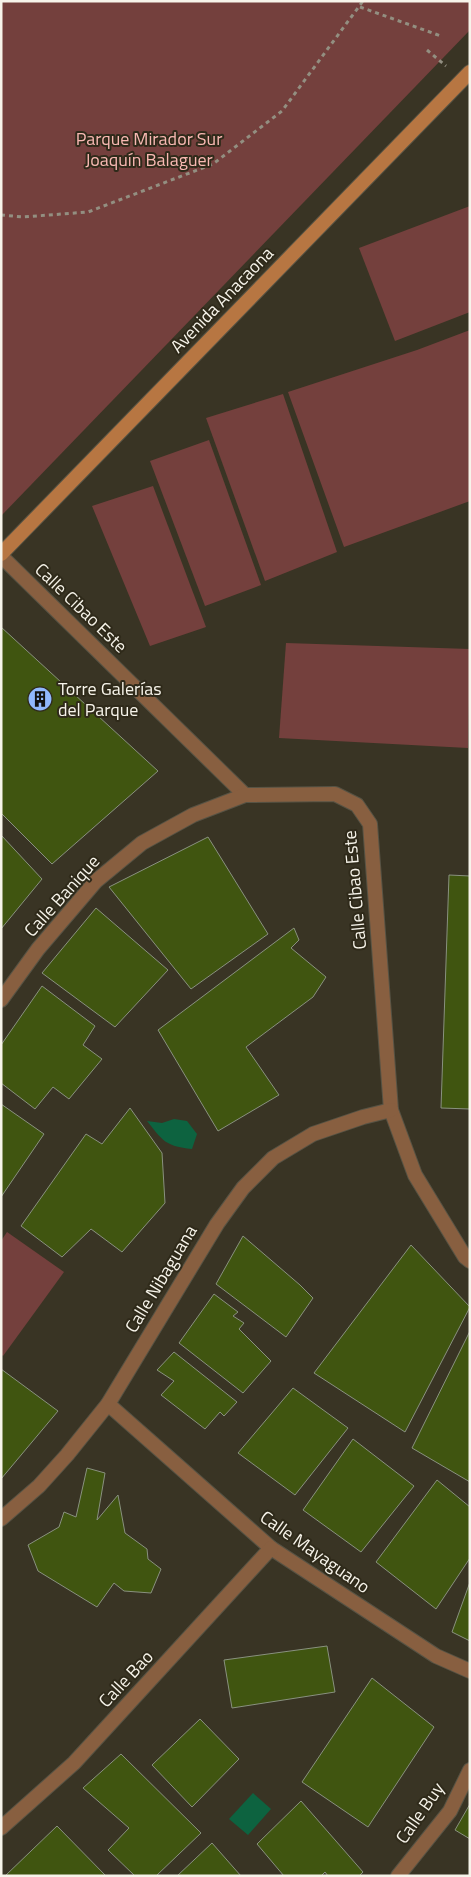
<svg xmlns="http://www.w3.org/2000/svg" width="471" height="1877" viewBox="0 0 471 1877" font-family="'Titillium Web',sans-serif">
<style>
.green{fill:#74403d}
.water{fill:#0d6340}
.building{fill:#405510;stroke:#89917f}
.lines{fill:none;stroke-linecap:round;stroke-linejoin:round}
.minor-casing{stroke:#575344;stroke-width:16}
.secondary-casing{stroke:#575344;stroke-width:16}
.path{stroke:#938f81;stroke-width:3;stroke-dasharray:4 4;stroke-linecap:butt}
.minor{stroke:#885f40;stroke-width:14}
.secondary{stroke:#b77642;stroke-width:14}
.labels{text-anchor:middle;stroke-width:4;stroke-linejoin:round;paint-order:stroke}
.park-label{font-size:18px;fill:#f9b9b3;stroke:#2f2a1a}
.street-label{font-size:18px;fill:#f7f4ea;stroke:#2f2a1a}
.poi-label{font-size:18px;fill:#f7f4ea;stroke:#2f2a1a;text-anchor:start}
</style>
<rect width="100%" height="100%" fill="#393424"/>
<g class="green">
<polygon points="1,1 470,1 470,30 1,516"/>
<polygon points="470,206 470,312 395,341 359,248"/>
<polygon points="470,330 470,501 344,547 288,392 417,350"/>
<polygon points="283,394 337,552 265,581 206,418"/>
<polygon points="209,440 261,585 205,606 150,461"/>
<polygon points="153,486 206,627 150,646 92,506"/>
<polygon points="286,643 470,649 468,748 279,738"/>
<polygon points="7,1232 64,1272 3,1356 1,1354 1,1241"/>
</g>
<g class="water">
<path d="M174 1119 187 1121 197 1134 192 1149C165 1146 163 1141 147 1121L162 1123Z"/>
<polygon points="253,1793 271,1809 248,1835 229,1819"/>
</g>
<g class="building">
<polygon points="1,627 158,771 52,864 1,813"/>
<polygon points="1,835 42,879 1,929"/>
<polygon points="208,837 268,934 191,989 109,887"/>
<polygon points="449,875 470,876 470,1109 441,1108"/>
<polygon points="96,908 168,970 115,1027 42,973"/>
<polygon points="294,928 299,940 291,948 326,977 313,997 246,1047 279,1095 218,1131 158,1030"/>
<polygon points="42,986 95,1026 83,1045 102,1059 69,1099 53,1087 35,1109 1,1083 1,1045"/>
<polygon points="1,1104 44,1134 1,1197"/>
<polygon points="130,1108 162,1153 165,1203 122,1252 91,1229 62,1257 21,1226 86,1134 102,1144"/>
<polygon points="243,1236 300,1285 313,1298 286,1337 216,1284"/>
<polygon points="411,1245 470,1307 405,1432 314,1373"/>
<polygon points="214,1294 238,1312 233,1316 244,1323 239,1329 271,1361 243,1393 179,1343"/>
<polygon points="470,1331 470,1482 412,1448"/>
<polygon points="174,1352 237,1402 224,1416 220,1412 205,1429 161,1395 174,1381 157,1370"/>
<polygon points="1,1369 58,1411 1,1479"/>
<polygon points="293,1388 348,1428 295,1495 238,1453"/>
<polygon points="353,1439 414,1486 361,1552 303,1510"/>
<polygon points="87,1468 105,1473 97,1520 118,1495 125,1533 147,1549 148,1559 161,1569 151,1593 124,1591 114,1583 97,1607 38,1571 28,1545 59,1527 64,1512 76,1517"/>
<polygon points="437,1480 470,1507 470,1558 436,1609 376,1562"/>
<polygon points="470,1582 470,1641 452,1632"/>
<polygon points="327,1646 335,1692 232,1708 224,1660"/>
<polygon points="372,1678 434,1727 368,1827 302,1782"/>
<polygon points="200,1719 239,1759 192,1807 152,1765"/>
<polygon points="121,1754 201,1833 156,1876 135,1876 108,1850 129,1828 83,1788"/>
<polygon points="301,1801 363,1872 359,1876 328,1876 325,1872 321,1876 284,1876 257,1844"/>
<polygon points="470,1804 470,1839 455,1830"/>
<polygon points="57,1826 106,1876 5,1876"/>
<polygon points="212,1843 241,1876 177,1876"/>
</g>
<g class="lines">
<defs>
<g id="minor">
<polyline points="1,556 245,795"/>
<polyline points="1,1000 38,949 96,881 142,843 193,815 245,795 335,794 357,805 370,824 391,1110 415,1175 465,1257 470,1261"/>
<polyline points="108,1404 271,1548 436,1656 470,1671"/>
<polyline points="1,1519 39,1486 67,1455 108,1404 217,1224 243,1188 273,1158 313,1134 363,1117 391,1110"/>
<polyline points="1,1828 74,1763 271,1548"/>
<polyline points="398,1876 450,1811 470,1770"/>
</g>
<polyline id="secondary" points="1,554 470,72"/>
</defs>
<use href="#minor" class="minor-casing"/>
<use href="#secondary" class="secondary-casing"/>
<g class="path">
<polyline points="360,7 441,36"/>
<polyline points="427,50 446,66"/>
<polyline points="1,215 23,217 88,212 213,164 282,111 363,1"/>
</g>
<use href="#minor" class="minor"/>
<use href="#secondary" class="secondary"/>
</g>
<defs>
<symbol id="building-disc" viewBox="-11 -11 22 22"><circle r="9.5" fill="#90b8fd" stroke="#2f2a1a"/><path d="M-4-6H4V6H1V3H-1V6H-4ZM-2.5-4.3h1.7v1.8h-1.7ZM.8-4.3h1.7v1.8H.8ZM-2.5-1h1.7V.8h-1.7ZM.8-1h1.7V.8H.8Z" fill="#111"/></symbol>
</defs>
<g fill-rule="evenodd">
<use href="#building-disc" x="26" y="685" width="28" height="28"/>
</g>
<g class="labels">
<g class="park-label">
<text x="149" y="145">Parque Mirador Sur<tspan x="149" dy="21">Joaquín Balaguer</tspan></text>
</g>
<g class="street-label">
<text transform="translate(222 300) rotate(-46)" y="6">Avenida Anacaona</text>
<text transform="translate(81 608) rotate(44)" y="6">Calle Cibao Este</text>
<text transform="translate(355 890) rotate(-95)" y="6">Calle Cibao Este</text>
<text transform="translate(62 896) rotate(-48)" y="6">Calle Banique</text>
<text transform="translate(161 1279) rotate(-59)" y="6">Calle Nibaguana</text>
<text transform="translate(315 1552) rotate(35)" y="6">Calle Mayaguano</text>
<text transform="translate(126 1679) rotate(-47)" y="6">Calle Bao</text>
<text transform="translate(420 1813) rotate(-55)" y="6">Calle Buy</text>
</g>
<g class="poi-label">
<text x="58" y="695">Torre Galerías<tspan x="58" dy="21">del Parque</tspan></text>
</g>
</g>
<rect width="471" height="1877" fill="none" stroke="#f7f4ea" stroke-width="5"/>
</svg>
